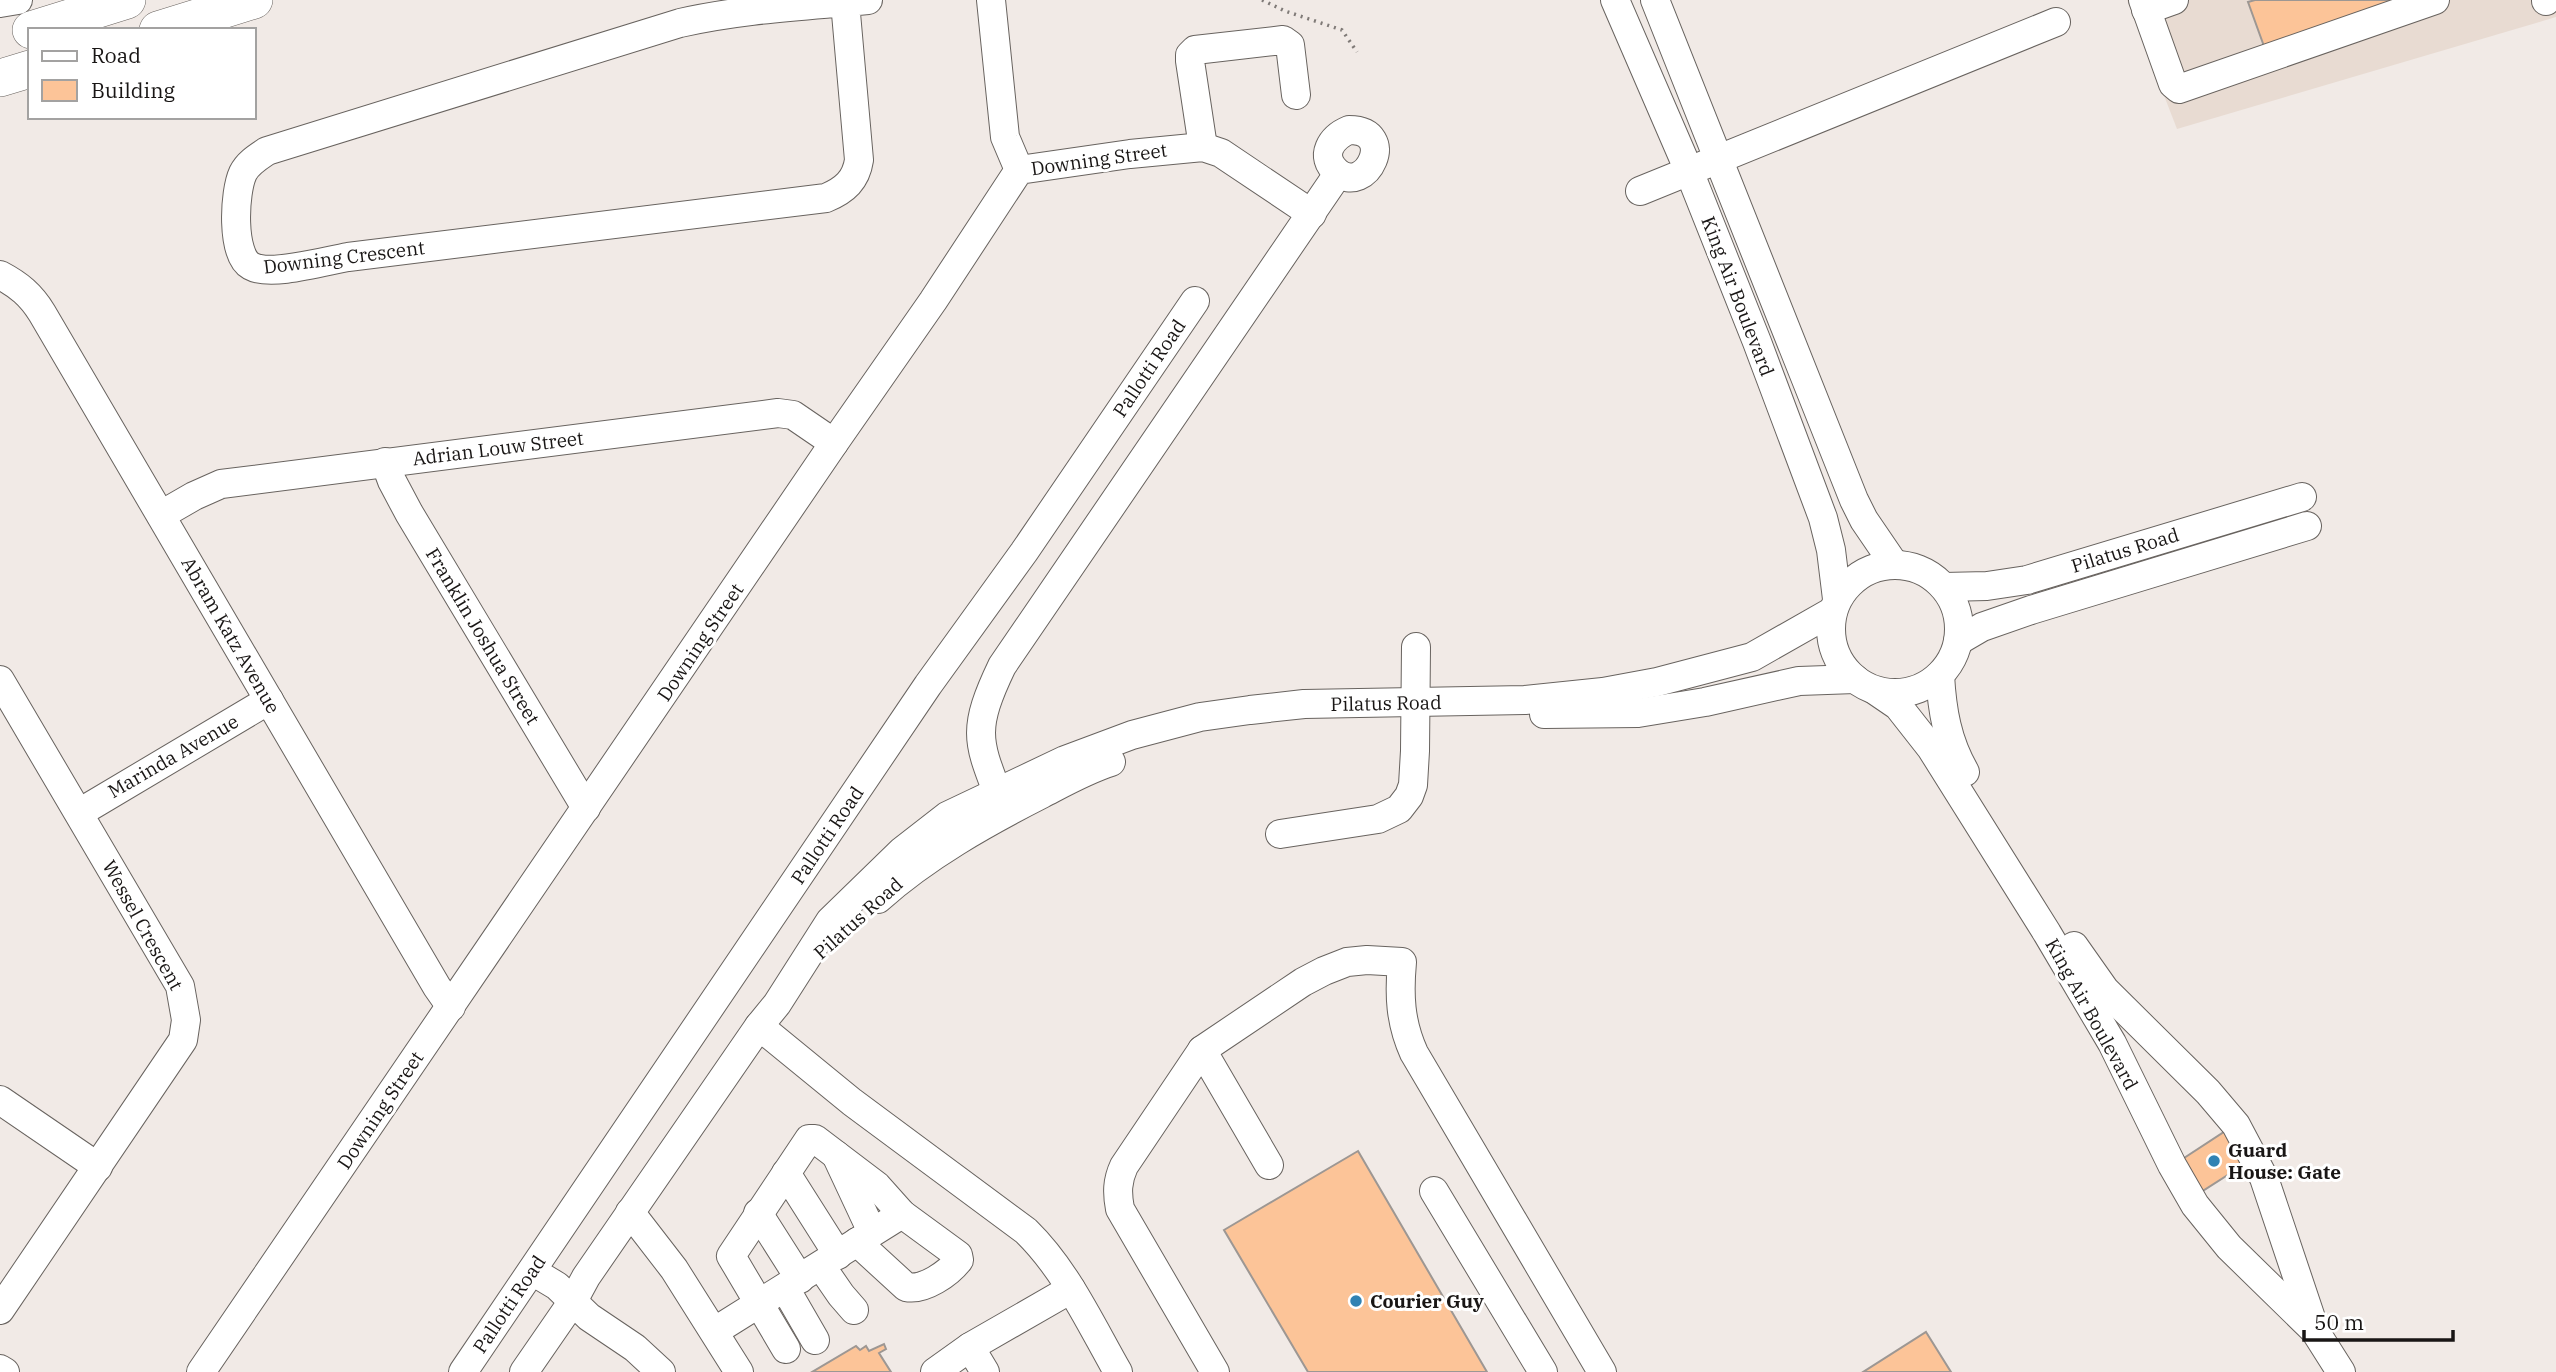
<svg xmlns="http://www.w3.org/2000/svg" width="2556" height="1372" viewBox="0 0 2556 1372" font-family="'IBM Plex Serif',serif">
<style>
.built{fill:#e8dbd2}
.building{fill:#fcc498;stroke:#9d9793;stroke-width:2}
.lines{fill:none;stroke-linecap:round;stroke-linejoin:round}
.minor-casing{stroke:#68635f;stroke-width:30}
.major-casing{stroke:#68635f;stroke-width:38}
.path{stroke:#7f7a77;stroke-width:3.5;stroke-dasharray:2 5;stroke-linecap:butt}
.minor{stroke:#fff;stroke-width:28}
.major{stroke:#fff;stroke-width:37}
.poi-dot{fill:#3182b3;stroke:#fff;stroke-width:2.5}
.labels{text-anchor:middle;stroke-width:6;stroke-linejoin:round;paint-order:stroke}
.street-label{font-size:19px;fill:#191615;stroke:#fff}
.poi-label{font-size:19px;font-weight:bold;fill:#191615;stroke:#fff;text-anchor:start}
</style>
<rect width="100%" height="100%" fill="#f1eae6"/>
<polygon class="built" points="2127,0 2556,0 2556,17 2177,129"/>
<g class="building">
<polygon points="2255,0 2398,0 2265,49 2248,2"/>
<polygon points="2227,1130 2248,1162 2201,1192 2181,1160"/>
<polygon points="1358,1151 1487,1372 1308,1372 1224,1230"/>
<polygon points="1926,1332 1951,1372 1863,1372"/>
<polygon points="884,1344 886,1349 879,1353 891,1372 812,1372 856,1346 860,1350 866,1346 869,1351"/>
</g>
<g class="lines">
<defs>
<g id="minor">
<polyline points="991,0 1005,137 1019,170"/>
<polyline points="1615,0 1689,171 1757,342 1823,518 1831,550 1837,599"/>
<polyline points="1655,0 1854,500 1864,520 1894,564"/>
<polyline points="2143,0 2173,84 2179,89 2435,0"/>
<polyline points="2546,0 2546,1"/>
<path d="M845 2 859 160C856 180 845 190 826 198L348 257C325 261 270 277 251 266 231 255 234 192 243 173 248 163 258 157 267 151L680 23C741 9 806 6 868 0"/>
<polyline points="0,3 18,0"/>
<polyline points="2146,10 2174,0"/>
<path d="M1349 130C1399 130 1366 197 1337 172 1318 156 1332 137 1349 130Z"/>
<polyline points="1203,147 1190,61 1190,55 1195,50 1283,40 1290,45 1296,95"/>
<polyline points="1640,191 2056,22"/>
<path d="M0 275C19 285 31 295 42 313L437 987 451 1007"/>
<polyline points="385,462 392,481 409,513 586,808"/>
<polyline points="161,515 194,496 221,484 778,413 793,415 834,443"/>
<circle cx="1895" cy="629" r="64"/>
<polyline points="1944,587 1987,586 2027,580 2302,497"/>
<polyline points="1958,641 1982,627 2031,610 2307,526"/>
<path d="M1940 675C1942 710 1947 741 1965 772"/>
<polyline points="0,680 180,986 186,1020 183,1040 0,1310"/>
<polyline points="1876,691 1898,706 1931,748 2047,933 2112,1043 2172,1165 2195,1205 2229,1247 2315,1331 2341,1372"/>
<polyline points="1544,714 1638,713 1705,702 1799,681 1855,679"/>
<path d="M1004 810C979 743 969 735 1002 666L1338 174"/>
<polyline points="79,813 269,700"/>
<polyline points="1280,834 1378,819 1399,809 1409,796 1413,785 1415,751 1416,647"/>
<path d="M878 899C926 856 985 823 1042 794 1065 782 1086 770 1111 762"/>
<polyline points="2074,946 2105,990 2208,1092 2236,1125 2264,1178 2314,1327"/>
<path d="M759 1026 852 1102 1026 1231C1066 1270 1090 1323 1118 1372"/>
<polyline points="1202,1050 1269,1165"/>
<polyline points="0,1100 98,1167"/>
<polyline points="836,1155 872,1232"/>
<polyline points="786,1173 838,1255"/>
<polyline points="1434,1191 1543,1372"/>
<polyline points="630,1212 674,1269 739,1372"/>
<polyline points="758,1213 800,1279"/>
<polyline points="821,1266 841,1295 854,1310"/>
<polyline points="532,1271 557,1286 589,1317 635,1348 661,1372"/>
<polyline points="785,1288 815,1340"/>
<polyline points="715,1331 902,1214"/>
<polyline points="970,1347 985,1372"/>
<path d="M786 1349 731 1256 809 1139H815L877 1186 902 1214 958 1255 959 1260C949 1273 924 1291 906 1287L857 1242"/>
<polyline points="0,1369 5,1372"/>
<polyline points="201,1372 834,443 933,301 1019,170 1130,154 1203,147 1221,153 1312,214"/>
<polyline points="463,1372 928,685 1024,552 1195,301"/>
<polyline points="524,1372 573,1301 586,1277 759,1026 777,1004 830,921 902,851 947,816 1065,760 1132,735 1200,717 1250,710 1304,704 1525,700 1603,692 1657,682 1752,657 1833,611"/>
<polyline points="935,1372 970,1347 1071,1289"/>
<path d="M1215 1372 1120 1209C1117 1193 1117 1181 1124 1166L1202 1050 1303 982 1324 971 1347 962 1367 960 1402 962C1399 995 1400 1022 1414 1053L1602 1372"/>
</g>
<g id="major">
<polyline points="31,30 127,0"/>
<polyline points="158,30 254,0"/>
<polyline points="0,78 30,69"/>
</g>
</defs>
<use href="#minor" class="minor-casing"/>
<use href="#major" class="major-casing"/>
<polyline class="path" points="1262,0 1285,11 1342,30 1357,52"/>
<use href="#minor" class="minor"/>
<use href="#major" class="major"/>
</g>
<g class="poi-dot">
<circle cx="2214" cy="1161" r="7"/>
<circle cx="1356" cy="1301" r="7"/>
</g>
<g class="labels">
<g class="street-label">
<text transform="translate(1099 159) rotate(-8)" y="7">Downing Street</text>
<text transform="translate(344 257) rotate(-7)" y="7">Downing Crescent</text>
<text transform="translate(1738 296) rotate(69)" y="7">King Air Boulevard</text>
<text transform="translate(1149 368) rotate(-56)" y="7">Pallotti Road</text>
<text transform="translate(498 448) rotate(-7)" y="7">Adrian Louw Street</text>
<text transform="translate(2125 550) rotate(-17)" y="7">Pilatus Road</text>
<text transform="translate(231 635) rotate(60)" y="7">Abram Katz Avenue</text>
<text transform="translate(483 636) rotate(59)" y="7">Franklin Joshua Street</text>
<text transform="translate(700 642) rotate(-56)" y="7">Downing Street</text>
<text transform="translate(1386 703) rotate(-1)" y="7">Pilatus Road</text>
<text transform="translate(173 756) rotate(-30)" y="7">Marinda Avenue</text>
<text transform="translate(827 835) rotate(-56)" y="7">Pallotti Road</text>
<text transform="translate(858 918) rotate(-42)" y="7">Pilatus Road</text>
<text transform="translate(143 925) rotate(61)" y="7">Wessel Crescent</text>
<text transform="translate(2092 1014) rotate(61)" y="7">King Air Boulevard</text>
<text transform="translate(380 1110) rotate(-56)" y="7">Downing Street</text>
<text transform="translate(509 1304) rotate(-56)" y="7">Pallotti Road</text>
</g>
<g class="poi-label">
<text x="2228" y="1157">Guard<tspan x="2228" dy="22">House: Gate</tspan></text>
<text x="1370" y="1308">Courier Guy</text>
</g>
</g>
<rect x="28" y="28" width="228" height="91" fill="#ffffff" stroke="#a3a2a1" stroke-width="2"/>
<rect x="42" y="51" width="35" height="10" fill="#ffffff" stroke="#a3a2a1" stroke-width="2"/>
<text x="91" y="63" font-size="21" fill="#191615">Road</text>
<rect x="42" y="80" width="35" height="21" fill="#fcc498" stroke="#a3a2a1" stroke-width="2"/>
<text x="91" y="98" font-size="21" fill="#191615">Building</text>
<path d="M2304 1330v10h149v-10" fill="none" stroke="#191615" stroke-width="3.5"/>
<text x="2314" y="1330" font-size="21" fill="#191615" stroke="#ffffff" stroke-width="5" paint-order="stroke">50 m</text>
</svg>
